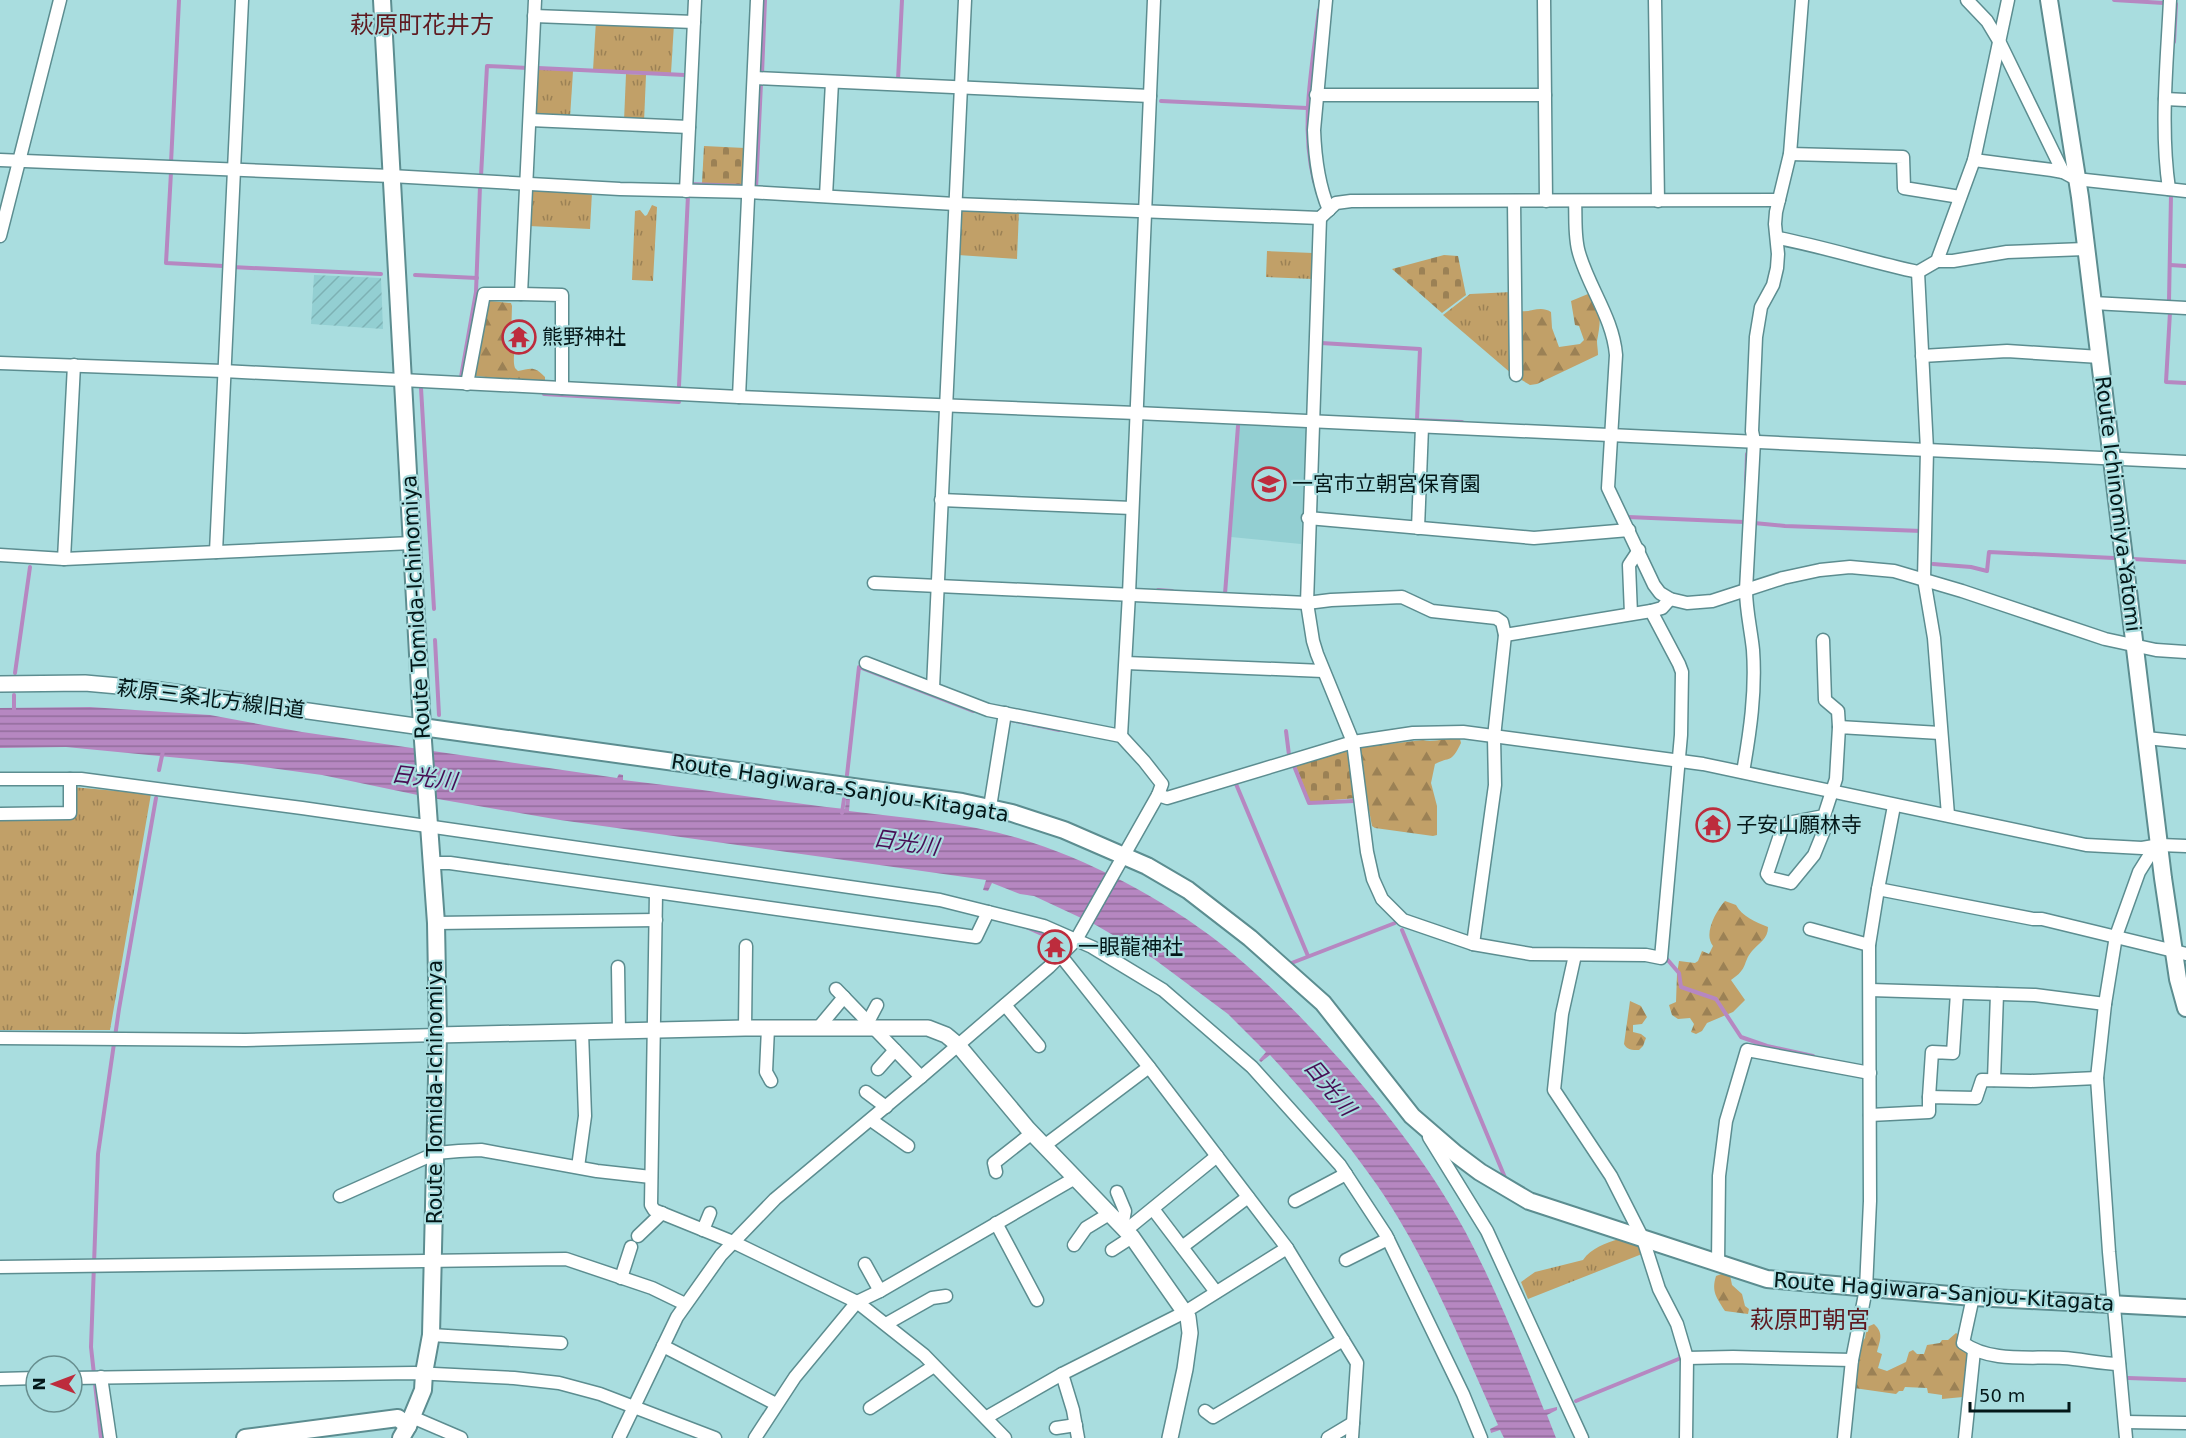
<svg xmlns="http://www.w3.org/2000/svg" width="2186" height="1438" viewBox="0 0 2186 1438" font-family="'DejaVu Sans','Noto Sans JP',sans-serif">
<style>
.built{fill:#93cfd2}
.industrial{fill:url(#industrial-furrows)}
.grass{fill:url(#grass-tufts)}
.forest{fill:url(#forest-firs)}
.cemetery{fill:url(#cemetery-stones)}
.water{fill:url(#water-rules)}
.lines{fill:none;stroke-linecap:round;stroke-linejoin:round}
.stream{stroke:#b687c1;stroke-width:4}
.minor-casing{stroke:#5c8d90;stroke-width:15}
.tertiary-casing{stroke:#5c8d90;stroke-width:18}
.secondary-casing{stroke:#5c8d90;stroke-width:20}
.minor{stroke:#fff;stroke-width:12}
.tertiary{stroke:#fff;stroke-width:15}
.secondary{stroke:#fff;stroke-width:16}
.labels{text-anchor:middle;stroke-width:4.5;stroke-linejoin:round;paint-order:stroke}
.poi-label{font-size:21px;fill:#031718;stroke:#a9dddf;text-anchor:start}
.street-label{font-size:21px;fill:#031718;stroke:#a9dddf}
.water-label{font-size:22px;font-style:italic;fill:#480d54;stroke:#a9dddf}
.quarter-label{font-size:24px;fill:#5f1a20;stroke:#a9dddf}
</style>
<defs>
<pattern id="industrial-furrows" width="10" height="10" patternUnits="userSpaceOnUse" patternTransform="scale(1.5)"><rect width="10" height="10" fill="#93cfd2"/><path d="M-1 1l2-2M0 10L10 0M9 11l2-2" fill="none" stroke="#7db1b4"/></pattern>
<pattern id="grass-tufts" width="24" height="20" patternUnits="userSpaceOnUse" patternTransform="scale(1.5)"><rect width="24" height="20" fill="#c1a068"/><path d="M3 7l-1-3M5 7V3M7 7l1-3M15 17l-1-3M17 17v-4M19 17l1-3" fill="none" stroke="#9b8155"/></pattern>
<pattern id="forest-firs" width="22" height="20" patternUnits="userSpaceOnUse" patternTransform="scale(1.5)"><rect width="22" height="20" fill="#c1a068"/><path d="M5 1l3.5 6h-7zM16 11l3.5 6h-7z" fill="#9b8155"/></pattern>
<pattern id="cemetery-stones" width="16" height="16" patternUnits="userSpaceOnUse" patternTransform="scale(1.5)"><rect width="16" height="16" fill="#c1a068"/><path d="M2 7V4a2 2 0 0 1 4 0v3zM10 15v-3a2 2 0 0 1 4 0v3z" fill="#9b8155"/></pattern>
<pattern id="water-rules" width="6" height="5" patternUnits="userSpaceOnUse" patternTransform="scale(1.5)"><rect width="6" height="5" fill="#b687c1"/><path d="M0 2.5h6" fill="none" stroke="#926d9c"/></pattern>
</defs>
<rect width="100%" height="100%" fill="#a9dddf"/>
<polygon class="built" points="1239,425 1305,428 1306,431 1301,544 1231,537"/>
<polygon class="industrial" points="314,275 381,278 383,329 311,324"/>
<g class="grass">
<polygon points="596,21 674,24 671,73 593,70"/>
<polygon points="537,69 573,71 570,118 535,117"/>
<polygon points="626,74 646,75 644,122 624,121"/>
<polygon points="531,189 592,192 590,229 529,226"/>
<polygon points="652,205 657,207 653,281 632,280 635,211 640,210 645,216 647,215"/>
<polygon points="960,207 1019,210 1017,259 958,255"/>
<polygon points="1267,251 1313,253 1313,279 1266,277"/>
<polygon points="1512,292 1512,374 1443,315 1470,294"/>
<polygon points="72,787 151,794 110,1030 0,1030 0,819 71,817"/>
<path d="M1619 1239 1636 1243 1642 1254 1528 1299 1521 1282 1535 1272 1583 1260C1591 1248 1606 1243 1619 1239Z"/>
</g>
<g class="forest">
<path d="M1588 294C1604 305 1600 325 1597 341 1597 345 1598 350 1598 355L1537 384 1530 385 1520 379V311C1531 313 1540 305 1551 312L1552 328 1559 347 1580 344 1584 340 1579 326 1575 325 1571 301Z"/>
<path d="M490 301 511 303 512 306 511 339 514 340C516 350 512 359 515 368L518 371C531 368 535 366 545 377V380L542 382 475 376 474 373Z"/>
<path d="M1457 738 1460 739 1461 743C1451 764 1450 756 1435 764L1431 783 1437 806V835L1433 836 1375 828 1372 826 1358 751 1362 747 1423 740C1432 743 1446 738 1457 738Z"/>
<path d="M1725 901 1736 905C1742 916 1755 922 1768 927 1768 939 1759 943 1752 951 1742 963 1749 968 1731 980L1745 1000 1733 1012 1707 1023 1702 1031 1696 1034 1691 1032 1694 1024 1690 1018 1678 1019 1672 1015 1669 1005 1676 1002 1677 974 1679 961 1695 963 1698 961 1702 951 1709 954 1713 946C1703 934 1716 911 1725 901Z"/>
<path d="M1630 1001 1641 1006 1647 1017 1642 1024 1633 1025V1032L1641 1034 1646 1038 1643 1046 1639 1050C1632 1050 1627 1050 1624 1044Z"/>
<path d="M1724 1273 1730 1275 1732 1285 1742 1294 1745 1306 1749 1309 1748 1314 1725 1311C1717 1298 1711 1292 1716 1276Z"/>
<path d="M1874 1324C1884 1333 1880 1340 1877 1352L1882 1354 1878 1368 1887 1371 1906 1362 1909 1352 1913 1350 1917 1354H1924L1927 1345 1940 1343 1942 1340H1948L1956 1333C1979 1347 1967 1376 1963 1397L1942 1399V1395L1928 1393 1927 1388 1905 1387 1903 1391H1899L1896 1394 1854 1388 1860 1345 1865 1338 1867 1327Z"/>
</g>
<g class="cemetery">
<polygon points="704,146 745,148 743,185 702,183"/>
<polygon points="1444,255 1458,256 1466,295 1442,313 1392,269"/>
<polygon points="1347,751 1352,754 1357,798 1310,802 1295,764"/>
</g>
<path class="water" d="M90 707 210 715 302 732 617 778 619 774 623 775V780C697 788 771 801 845 809L846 799H850L849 811C905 818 963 822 1018 838 1088 859 1164 899 1221 944 1261 976 1297 1012 1331 1050 1382 1105 1429 1165 1465 1231 1496 1289 1520 1350 1544 1410L1557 1407V1410L1547 1415 1556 1438H1504L1500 1430 1491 1433 1490 1429 1498 1425C1461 1343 1428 1259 1377 1185 1345 1139 1308 1096 1270 1055L1261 1062 1259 1060 1266 1052 1228 1014 1154 959 1094 924 1034 896 1020 894 992 883 988 891 983 890 986 880 560 820 432 798 322 775 242 764 66 747 0 748V708Z"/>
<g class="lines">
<g class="stream">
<polyline points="2114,0 2164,3"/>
<polyline points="2174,42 2176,4"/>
<polyline points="538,68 685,75"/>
<polyline points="762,74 765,0"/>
<polyline points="898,80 902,0"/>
<polyline points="1161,101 1307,108"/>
<polyline points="171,163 179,0"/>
<polyline points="171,172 166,263 223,266"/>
<polyline points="481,176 487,66 528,68"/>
<path d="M1314 181C1300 124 1312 68 1319 10"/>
<polyline points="690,184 743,186"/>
<polyline points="756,189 761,83"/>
<polyline points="2170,265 2186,266"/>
<polyline points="232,267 381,274"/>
<polyline points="415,275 477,278"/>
<polyline points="2169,301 2171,195"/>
<polyline points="2170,312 2166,382 2186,383"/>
<polyline points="1321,343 1420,349 1417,420 1462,422"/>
<polyline points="461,377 476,292 480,186"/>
<polyline points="679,386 688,195"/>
<polyline points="421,388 434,609"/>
<polyline points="544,394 679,402"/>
<polyline points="1746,486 1747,454"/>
<polyline points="1628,517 1744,522 1745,520"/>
<polyline points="1754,523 1785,526 1922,531 1922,533"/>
<polyline points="2133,559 2186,562"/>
<polyline points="1933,564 1971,567 1987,571 1989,552 2114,558"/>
<polyline points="1158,590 1172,591"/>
<polyline points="1222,594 1225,594 1238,426"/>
<polyline points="435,640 439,715"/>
<polyline points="15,673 30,567"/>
<polyline points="14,712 14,695"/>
<polyline points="1011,720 1059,730"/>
<polyline points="1286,731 1289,755"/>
<polyline points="1294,766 1309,803 1354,801"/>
<polyline points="159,770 163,751"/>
<polyline points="847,775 859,667 973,711"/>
<polyline points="1236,784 1308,956"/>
<polyline points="842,813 844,799"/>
<polyline points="1024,926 1053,939"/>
<polyline points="1402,930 1506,1180"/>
<polyline points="1666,958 1679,973 1681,987 1716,999 1741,1037 1767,1046 1813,1056"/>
<polyline points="1289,964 1395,923"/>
<polyline points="2128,1378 2186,1380"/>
<polyline points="1576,1401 1681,1358 1680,1355"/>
<polyline points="101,1438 91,1347 98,1154 119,1009 156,798"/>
</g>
<defs>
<g id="minor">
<path d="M1326 0 1314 130C1315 158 1318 184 1329 210"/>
<polyline points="1544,0 1546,201"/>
<polyline points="1655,0 1658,201"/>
<polyline points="1967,0 1987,21 1999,41 2063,172"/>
<polyline points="534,16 694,22"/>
<polyline points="755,78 1150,96"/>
<polyline points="1316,95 1545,95"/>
<polyline points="2165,99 2186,100"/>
<polyline points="530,120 689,127"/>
<polyline points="1790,154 1903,157 1904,188 1960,197"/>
<polyline points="0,160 391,176 620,189 749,192 955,204 1320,218 1336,203 1351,201 1779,200"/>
<polyline points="1974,160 2052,170 2063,172 2076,179 2186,191"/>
<path d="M2169 189C2160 127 2167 63 2170 0"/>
<polyline points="686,191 695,0"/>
<polyline points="826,196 832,82"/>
<polyline points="1514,201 1516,375"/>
<path d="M1575 201C1576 217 1574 237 1579 253 1589 288 1613 318 1616 355L1608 488 1654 585 1660 593 1670 599 1687 603 1712 601 1783 578 1820 570 1850 567 1894 571 1962 591 2105 639 2156 650 2186 652"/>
<polyline points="1320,218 1307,603 1313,641 1317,654 1353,742 1367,852 1373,879 1382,899 1403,920 1473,944 1531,954 1646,955 1661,958 1681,735 1682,672 1679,664 1651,611 1505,635"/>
<polyline points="0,236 60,0"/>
<path d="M1778 238C1825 247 1871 262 1918 272L1937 261 1974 160 2008 0"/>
<polyline points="1937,261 1953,261 2007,252 2085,249"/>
<polyline points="1918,272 1927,450 1924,579 1934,638 1948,815"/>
<polyline points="521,294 562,295 562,388"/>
<polyline points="2093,303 2186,308"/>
<polyline points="1922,356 2007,351 2100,357"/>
<polyline points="0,363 223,371 739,397 1136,413 2186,462"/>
<polyline points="467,384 484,294 521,294 535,0"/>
<polyline points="739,397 757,0"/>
<polyline points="941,500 1132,508"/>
<polyline points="1308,518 1534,538 1629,530"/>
<polyline points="1418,528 1422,427"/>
<polyline points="216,552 242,0"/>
<polyline points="0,555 64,559 412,543"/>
<polyline points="64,559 74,365"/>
<polyline points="874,583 1307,603 1331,600 1402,597 1432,611 1496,618 1502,622 1505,635 1494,737 1495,785 1473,944"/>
<polyline points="1651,611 1662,608 1670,599"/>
<polyline points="1631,614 1629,565 1639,550"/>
<polyline points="1823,640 1825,700 1838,711 1839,727"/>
<polyline points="866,663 988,710 1121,736 1144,761 1162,784 1158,795 1167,798 1353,742 1413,733 1463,732 1703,764 2086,845 2142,848 2160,845 2186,846"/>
<polyline points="1126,663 1323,671"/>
<polyline points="933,688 965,0"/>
<polyline points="1121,736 1129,594 1154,0"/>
<polyline points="2146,738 2186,742"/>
<path d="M1743 772C1750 732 1756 692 1753 650 1751 630 1746 610 1746 590L1754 441 1752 431 1756 337 1761 307 1773 285 1777 268 1778 254 1775 224 1776 212 1790 154 1802 0"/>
<polyline points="0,779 81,779 302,808 940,900 1044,926 1092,947 1163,990 1252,1067 1340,1165 1386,1235 1463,1394 1481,1438"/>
<polyline points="1894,806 1878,889 2033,919 2042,919 2186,954"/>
<polyline points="990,807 1005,713"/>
<polyline points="0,814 70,813 70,779"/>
<polyline points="1824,816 1788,823 1782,829 1767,874 1770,878 1791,883 1814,855 1825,828 1824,816 1836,779 1839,727 1940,733"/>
<polyline points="431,863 450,863 976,937 988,912"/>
<polyline points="656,893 651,1205 654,1210 733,1242 857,1302 924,1355 1005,1438"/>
<polyline points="436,923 656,920"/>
<polyline points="1810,929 1869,945"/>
<polyline points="1575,955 1562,1014 1554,1090 1611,1176 1643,1239 1659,1289 1677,1324 1687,1358 1686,1438"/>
<polyline points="1061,956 1149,1067 1287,1248 1357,1363 1352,1438"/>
<polyline points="618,967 619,1031"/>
<polyline points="836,989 921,1077"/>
<polyline points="1870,990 2035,995 2105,1004"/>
<polyline points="1005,1005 1039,1046"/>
<polyline points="868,1022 877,1005"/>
<polyline points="819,1027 844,997"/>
<polyline points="745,1028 746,946"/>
<polyline points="768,1028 766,1072 771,1081"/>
<polyline points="0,1038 245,1040 438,1035"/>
<polyline points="878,1069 895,1050"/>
<polyline points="1994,1080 1997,994"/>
<polyline points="866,1092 886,1107"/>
<polyline points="1929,1097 1932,1052 1953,1053 1957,993"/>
<polyline points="1870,1115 1929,1112 1929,1097 1976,1098 1982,1080 2031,1081 2097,1078"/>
<polyline points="871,1120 908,1146"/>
<polyline points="1429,1137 1487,1231 1582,1438"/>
<polyline points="1044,1146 1149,1067"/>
<polyline points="578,1167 585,1116 582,1032"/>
<polyline points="996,1172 994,1163 1032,1133"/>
<polyline points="1117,1192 1125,1211 1122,1227"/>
<polyline points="340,1196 436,1153 459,1151 481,1150 597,1171 651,1177"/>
<polyline points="1295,1201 1346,1174"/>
<polyline points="1153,1209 1216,1292"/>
<polyline points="996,1223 1037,1300"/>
<polyline points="703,1230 710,1213"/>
<polyline points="1125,1231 1217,1156"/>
<polyline points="638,1236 662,1213"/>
<polyline points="1074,1245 1086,1228 1109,1214"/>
<polyline points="1182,1247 1248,1197"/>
<polyline points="1112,1250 1132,1237"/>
<polyline points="1346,1260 1388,1239"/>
<polyline points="1718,1263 1719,1176 1726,1121 1747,1050 1870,1073"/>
<polyline points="865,1264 880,1291"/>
<polyline points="0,1267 566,1259 652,1288 685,1304"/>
<polyline points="621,1278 631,1247"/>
<path d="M1973 1297 1963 1343C1991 1363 2031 1356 2063 1358 2082 1359 2100 1364 2119 1364"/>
<polyline points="886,1324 932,1298 946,1296"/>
<polyline points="431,1335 561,1343"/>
<polyline points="663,1346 776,1404"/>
<polyline points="1687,1358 1733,1357 1852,1360"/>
<polyline points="1062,1374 1073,1410 1078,1438"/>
<polyline points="101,1377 110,1438"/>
<polyline points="72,1378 414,1373 514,1378 559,1383 600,1394 715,1438"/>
<polyline points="0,1379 36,1378"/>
<polyline points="870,1408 934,1366"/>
<polyline points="1205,1411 1213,1417 1343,1340"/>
<polyline points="412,1417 461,1438"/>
<polyline points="987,1417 1062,1374 1185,1312 1287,1248"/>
<polyline points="2125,1422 2186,1423"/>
<polyline points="1056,1428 1076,1425"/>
<polyline points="619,1438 677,1317 721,1255 775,1199 921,1077 1049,967 1076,940 1158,795"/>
<polyline points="755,1438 795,1377 857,1302 880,1291 1075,1178"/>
<polyline points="1328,1438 1353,1423"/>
<polyline points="1844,1438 1852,1360 1866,1289 1870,1201 1869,945 1878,889"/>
<polyline points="1965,1438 1974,1351"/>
<polyline points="2126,1438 2109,1252 2097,1078 2105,1004 2116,936 2139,872 2149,856 2160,845"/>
</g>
<g id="tertiary">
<polyline points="0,684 85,683 152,689 422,727"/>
<polyline points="438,1035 745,1028 928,1028 946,1035 958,1045 1028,1129 1132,1237 1188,1317 1190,1333 1185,1369 1170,1438"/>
</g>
<g id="secondary">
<polyline points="382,0 422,727 436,923 438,1035 431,1335 424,1373 423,1390 408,1426 401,1438"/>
<polyline points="2049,0 2080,197 2163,878 2178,979 2186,1008"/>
<polyline points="422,727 962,802 1012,813 1064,830 1147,866 1188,890 1250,938 1323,1003 1412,1116 1456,1154 1480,1172 1529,1201 1767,1279 1973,1297 2186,1308"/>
<polyline points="245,1438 398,1418 408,1426"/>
</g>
</defs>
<use href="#minor" class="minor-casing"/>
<use href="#tertiary" class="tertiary-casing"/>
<use href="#secondary" class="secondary-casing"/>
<use href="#minor" class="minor"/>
<use href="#tertiary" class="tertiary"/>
<use href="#secondary" class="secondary"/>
</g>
<defs>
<symbol id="temple-ring" viewBox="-11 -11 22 22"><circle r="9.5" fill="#a9dddf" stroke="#bd2c3d" stroke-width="1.5"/><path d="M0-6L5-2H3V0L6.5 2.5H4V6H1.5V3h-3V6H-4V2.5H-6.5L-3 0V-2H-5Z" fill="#bd2c3d"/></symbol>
<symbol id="school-ring" viewBox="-11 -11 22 22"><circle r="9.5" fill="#a9dddf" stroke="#bd2c3d" stroke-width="1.5"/><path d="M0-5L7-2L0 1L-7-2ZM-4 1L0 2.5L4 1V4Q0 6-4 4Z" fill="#bd2c3d"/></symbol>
</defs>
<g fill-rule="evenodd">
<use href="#temple-ring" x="500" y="318" width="38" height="38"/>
<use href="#school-ring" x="1250" y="465" width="38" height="38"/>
<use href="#temple-ring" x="1694" y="806" width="38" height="38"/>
<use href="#temple-ring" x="1036" y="928" width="38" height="38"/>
</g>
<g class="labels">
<g class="poi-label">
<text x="542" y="344">熊野神社</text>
<text x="1292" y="491">一宮市立朝宮保育園</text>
<text x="1736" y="832">子安山願林寺</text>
<text x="1078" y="954">一眼龍神社</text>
</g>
<g class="street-label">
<text transform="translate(2118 504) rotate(83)" y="7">Route Ichinomiya-Yatomi</text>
<text transform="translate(416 607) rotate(-93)" y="7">Route Tomida-Ichinomiya</text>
<text transform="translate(211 699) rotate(7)" y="7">萩原三条北方線旧道</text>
<text transform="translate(840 788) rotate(9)" y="7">Route Hagiwara-Sanjou-Kitagata</text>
<text transform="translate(435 1092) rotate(-90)" y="7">Route Tomida-Ichinomiya</text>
<text transform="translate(1944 1292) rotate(4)" y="7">Route Hagiwara-Sanjou-Kitagata</text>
</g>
<g class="water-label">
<text transform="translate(424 777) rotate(7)" y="8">日光川</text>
<text transform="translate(906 842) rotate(8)" y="8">日光川</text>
<text transform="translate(1330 1087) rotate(50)" y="8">日光川</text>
</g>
<g class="quarter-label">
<text x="422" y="33">萩原町花井方</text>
<text x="1810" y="1328">萩原町朝宮</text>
</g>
</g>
<g transform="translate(54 1384) rotate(270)"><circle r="28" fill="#a9dddf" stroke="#678e8f" stroke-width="1.5"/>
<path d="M0-4.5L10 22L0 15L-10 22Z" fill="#bd2c3d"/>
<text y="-9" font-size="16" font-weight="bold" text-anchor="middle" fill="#031718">N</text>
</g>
<path d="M1970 1402v9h99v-9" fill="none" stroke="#031718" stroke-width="3"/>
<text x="1979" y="1402" font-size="18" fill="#031718" stroke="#a9dddf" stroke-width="4.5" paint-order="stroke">50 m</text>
</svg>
